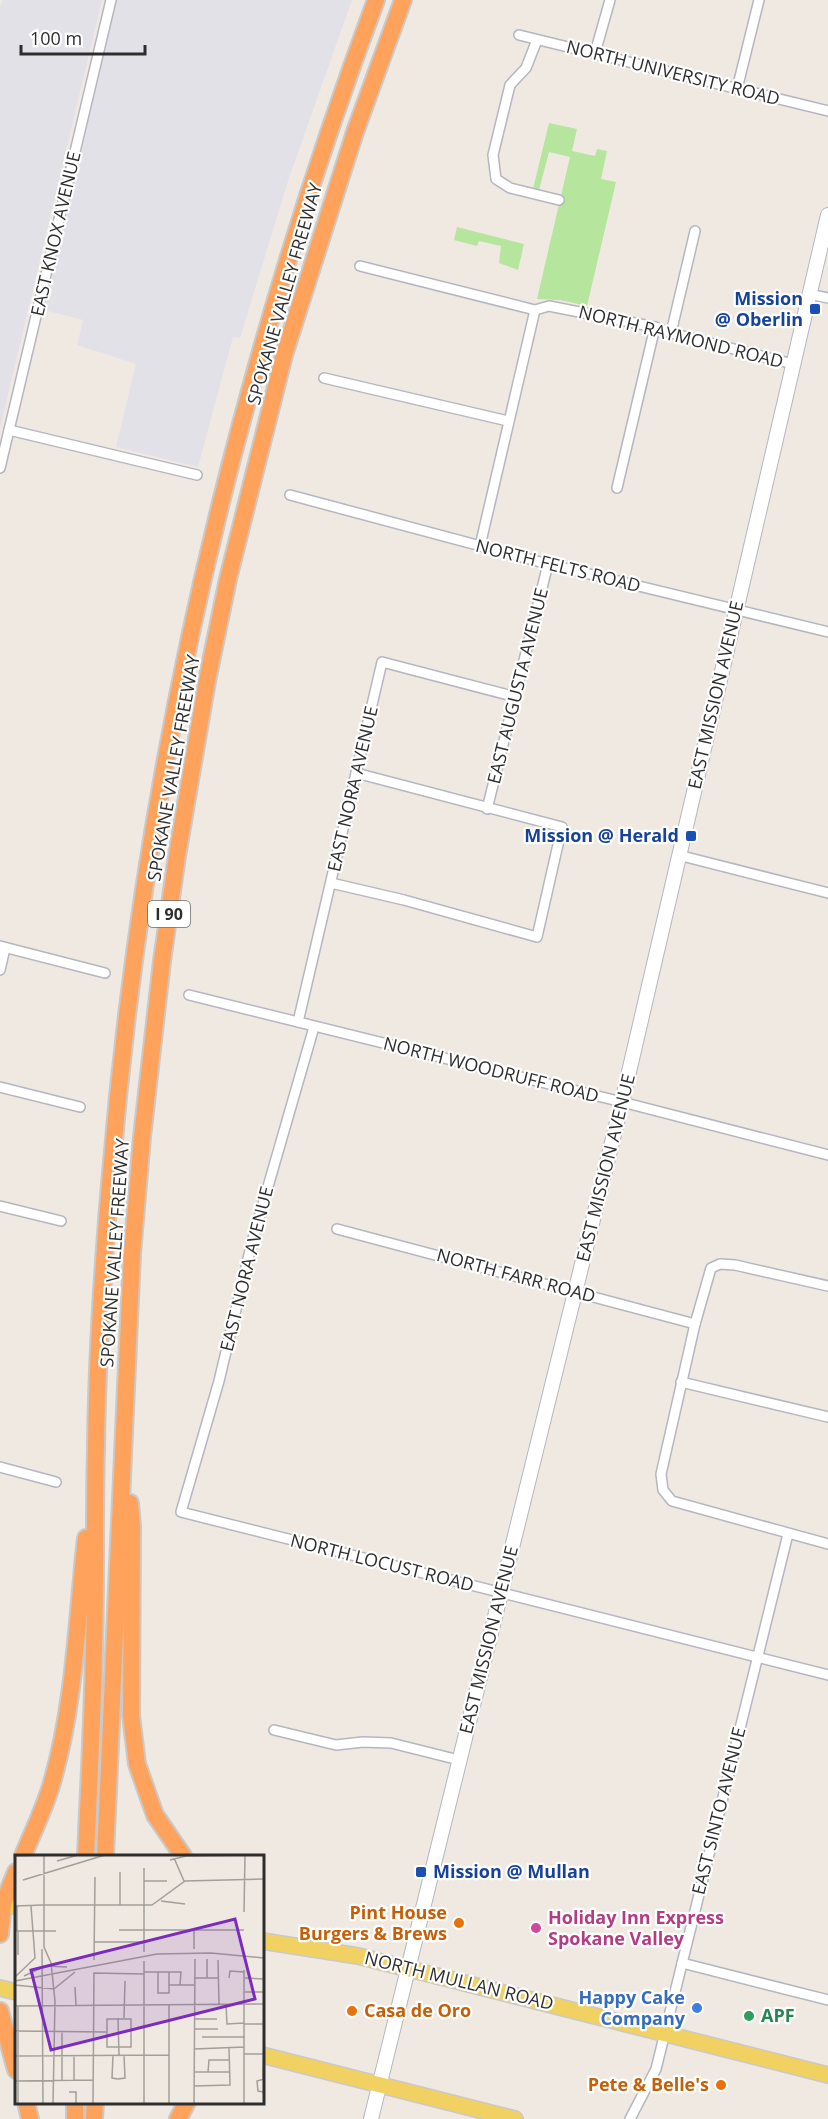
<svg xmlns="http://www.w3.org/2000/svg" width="828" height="2119" viewBox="0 0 828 2119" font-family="'Open Sans',sans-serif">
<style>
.industrial{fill:#e3e1e8}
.green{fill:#b6e59e}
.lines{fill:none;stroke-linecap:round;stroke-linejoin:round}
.street-casing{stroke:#b4b7c1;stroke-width:12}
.secondary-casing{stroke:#b4b7c1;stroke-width:16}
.primary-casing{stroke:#c9c9c9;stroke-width:18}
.highway-casing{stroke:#c9c9c9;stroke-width:20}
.street{stroke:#fff;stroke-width:9}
.secondary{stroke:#fff;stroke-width:14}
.primary{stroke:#f2d163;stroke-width:15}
.highway{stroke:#ffa35c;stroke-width:16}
.transit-dot{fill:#1a4fb4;stroke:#fff;stroke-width:2}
.food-dot{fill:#e8710a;stroke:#fff;stroke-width:2}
.hotel-dot{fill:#d1479c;stroke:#fff;stroke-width:2}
.shop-dot{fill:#3f7fe0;stroke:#fff;stroke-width:2}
.leisure-dot{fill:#2e9e5b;stroke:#fff;stroke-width:2}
.labels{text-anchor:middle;stroke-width:4.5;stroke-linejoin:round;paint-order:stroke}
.shield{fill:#fff;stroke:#6d6d6d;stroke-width:1.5}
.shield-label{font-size:16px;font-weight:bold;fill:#2e2e2e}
.street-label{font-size:18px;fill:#2e2e2e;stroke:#fff}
.transit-label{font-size:18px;font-weight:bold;fill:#164399;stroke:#fff;text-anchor:end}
.food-label{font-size:18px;font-weight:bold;fill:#c56008;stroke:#fff;text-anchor:end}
.hotel-label{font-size:18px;font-weight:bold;fill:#b23c85;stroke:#fff;text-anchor:start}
.shop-label{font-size:18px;font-weight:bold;fill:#366cbe;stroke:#fff;text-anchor:end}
.leisure-label{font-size:18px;font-weight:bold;fill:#27864d;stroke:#fff;text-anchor:start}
.inset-road{fill:none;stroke:#a29e99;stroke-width:1.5}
.view{fill:#7b2cbf;fill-opacity:0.15;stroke:#7b2cbf;stroke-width:3}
.inset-edge{fill:none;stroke:#2e2e2e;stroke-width:3}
</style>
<rect width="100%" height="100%" fill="#efe9e1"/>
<g class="industrial">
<polygon points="3,0 102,0 0,428 0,6"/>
<polygon points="117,0 352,0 289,178 240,338 233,337 198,467 116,447 136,364 77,345 83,320 44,310"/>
</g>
<g class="green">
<polygon points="549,123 577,129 572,151 595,156 597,149 607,151 601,179 616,182 587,306 560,300 537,299 570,157 549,152 539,190 533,189"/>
<polygon points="457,227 524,244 518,270 499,263 501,246 479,241 477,246 454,240"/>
</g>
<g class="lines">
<defs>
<g id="street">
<polyline points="519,35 828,111"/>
<polyline points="537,40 526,68 510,85 493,155 496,179 510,188 559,200"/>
<polyline points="595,53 610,0"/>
<polyline points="737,89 759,0"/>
<polyline points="360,266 535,310 549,306 655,327 671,333 793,364"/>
<polyline points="809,294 828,298"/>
<polyline points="671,333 695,231"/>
<polyline points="324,378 508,421"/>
<polyline points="9,430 197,475"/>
<polyline points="0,468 111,0"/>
<polyline points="617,488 655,327"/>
<polyline points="290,495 548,564 828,632"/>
<polyline points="480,546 535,310"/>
<polyline points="487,809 548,564"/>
<polyline points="678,855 828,893"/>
<polyline points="331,883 404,900 537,937 562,827 356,773"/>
<polyline points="0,946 105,973"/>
<polyline points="0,970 5,948"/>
<polyline points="189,995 622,1102 828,1155"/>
<polyline points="298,1022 382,662 516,697"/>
<polyline points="314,1027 252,1242 219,1381 181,1512 828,1675"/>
<polyline points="0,1087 80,1107"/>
<polyline points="0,1206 61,1221"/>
<polyline points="337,1229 695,1324"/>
<polyline points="828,1286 735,1265 720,1264 711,1268 695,1324 661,1474 663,1490 672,1501 828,1544"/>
<polyline points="681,1382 828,1417"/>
<polyline points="0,1467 56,1482"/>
<polyline points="274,1730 336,1745 363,1742 391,1743 459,1760"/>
<polyline points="682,1963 828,2000"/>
<polyline points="630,2119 656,2069 788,1534"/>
</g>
<polyline id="secondary" points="371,2119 622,1102 828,215"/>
<g id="primary">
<polyline points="0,1904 16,1906"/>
<polyline points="262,1941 358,1956 828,2075"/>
<polyline points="0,1988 16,1992"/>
<polyline points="262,2055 515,2119"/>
</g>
<g id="highway">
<polyline points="130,1503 132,1527 131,1715 137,1764 155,1815 183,1856"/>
<path d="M23 1856C33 1831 46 1806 53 1779 75 1701 77 1618 86 1538"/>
<path d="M86 1856C89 1787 93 1717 94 1648 96 1581 94 1515 96 1448 97 1357 103 1264 111 1173 144 772 236 377 376 0"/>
<polyline points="105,1856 132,1254 142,1137 162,961 177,856 207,681 228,579 284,355 355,132 403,0"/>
<polyline points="0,1934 3,1904 16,1872"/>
<polyline points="0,2011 16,2070"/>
<polyline points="26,2102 30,2119"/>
<polyline points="75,2119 75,2102"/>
<polyline points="94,2119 95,2102"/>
<polyline points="178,2119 187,2102"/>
</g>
</defs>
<use href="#street" class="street-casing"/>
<use href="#secondary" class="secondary-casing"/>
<use href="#primary" class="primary-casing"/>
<use href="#highway" class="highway-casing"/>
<use href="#street" class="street"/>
<use href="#secondary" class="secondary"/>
<use href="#primary" class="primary"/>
<use href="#highway" class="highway"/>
</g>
<g class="transit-dot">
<rect x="809" y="303" width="12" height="12" rx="3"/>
<rect x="685" y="830" width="12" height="12" rx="3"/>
<rect x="415" y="1866" width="12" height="12" rx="3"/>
</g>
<g class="food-dot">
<circle cx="459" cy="1923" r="6"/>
<circle cx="352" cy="2011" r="6"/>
<circle cx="721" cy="2085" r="6"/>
</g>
<circle class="hotel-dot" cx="536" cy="1928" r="6"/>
<circle class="shop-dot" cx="697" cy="2008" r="6"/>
<circle class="leisure-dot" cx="749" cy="2016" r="6"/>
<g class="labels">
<rect class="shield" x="148" y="901" width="42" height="26" rx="4.5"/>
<g class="shield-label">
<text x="169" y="920">I 90</text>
</g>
<g class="street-label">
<text transform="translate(673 73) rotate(14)" y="6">NORTH UNIVERSITY ROAD</text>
<text transform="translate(56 234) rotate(-77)" y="6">EAST KNOX AVENUE</text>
<text transform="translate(285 294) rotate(-74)" y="6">SPOKANE VALLEY FREEWAY</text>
<text transform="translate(681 337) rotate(14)" y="6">NORTH RAYMOND ROAD</text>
<text transform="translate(558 566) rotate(14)" y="6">NORTH FELTS ROAD</text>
<text transform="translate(518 686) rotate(-76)" y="6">EAST AUGUSTA AVENUE</text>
<text transform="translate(716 695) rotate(-77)" y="6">EAST MISSION AVENUE</text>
<text transform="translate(174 768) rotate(-80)" y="6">SPOKANE VALLEY FREEWAY</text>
<text transform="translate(353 789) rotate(-77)" y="6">EAST NORA AVENUE</text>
<text transform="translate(491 1070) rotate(14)" y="6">NORTH WOODRUFF ROAD</text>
<text transform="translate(606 1168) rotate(-76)" y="6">EAST MISSION AVENUE</text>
<text transform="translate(115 1253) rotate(-86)" y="6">SPOKANE VALLEY FREEWAY</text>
<text transform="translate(247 1269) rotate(-76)" y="6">EAST NORA AVENUE</text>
<text transform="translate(516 1276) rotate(15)" y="6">NORTH FARR ROAD</text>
<text transform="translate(382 1563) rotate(14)" y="6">NORTH LOCUST ROAD</text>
<text transform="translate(489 1640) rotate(-76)" y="6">EAST MISSION AVENUE</text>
<text transform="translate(719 1811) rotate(-76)" y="6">EAST SINTO AVENUE</text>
<text transform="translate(459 1981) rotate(14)" y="6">NORTH MULLAN ROAD</text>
</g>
<g class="transit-label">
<text x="803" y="305">Mission<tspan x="803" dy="21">@ Oberlin</tspan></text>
<text x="679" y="842">Mission @ Herald</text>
<text x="433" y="1878" text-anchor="start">Mission @ Mullan</text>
</g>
<g class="food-label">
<text x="447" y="1919">Pint House<tspan x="447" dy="21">Burgers &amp; Brews</tspan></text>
<text x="364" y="2017" text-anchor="start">Casa de Oro</text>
<text x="709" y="2091">Pete &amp; Belle's</text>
</g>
<g class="hotel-label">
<text x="548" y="1924">Holiday Inn Express<tspan x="548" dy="21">Spokane Valley</tspan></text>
</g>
<g class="shop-label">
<text x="685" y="2004">Happy Cake<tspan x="685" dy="21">Company</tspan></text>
</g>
<g class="leisure-label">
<text x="761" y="2022">APF</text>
</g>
</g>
<g transform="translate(15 1855)">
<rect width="249" height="249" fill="#efe9e1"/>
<path class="inset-road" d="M29 0V92L36 108 40 146 38 249M0 1 28 0M159 3 169 26M155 5 171 1 230 0M42 6 63 0M105 17V50M8 25 90 0M129 26H152M146 46 170 49M28 50H137L170 26 249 24M0 51 28 50M229 57 230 0M104 75H229M179 75V94M0 76H41M2 76V51M79 87H129M27 94 28 249M129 97V13M3 100V76M192 104V123M79 105 80 22M203 105 204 149M129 117H166L165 130M143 117V138H154V117M9 121 30 111 52 112M0 122 20 103 16 51M179 123H203M214 123 215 116 229 117M230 123 249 124M0 126 142 99 196 98 249 103M0 130 39 134 60 117M154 130H179M60 132 61 151M230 137H249M211 149 212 169 229 168M0 151 249 149M103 163 104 200M109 163 110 126M92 164H116V192H92ZM179 164H202M229 169H249M179 174H203M0 176 91 177M187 182H230M179 194 229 192M229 199H249M98 200 97 223 103 224 110 223 109 200M0 201 154 200M59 201V225M179 217H215M193 217 194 205H215M248 224 249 180M249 224 242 226 243 236 249 237M0 226 78 225M47 226V177M179 231 215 230 214 193M54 237H61V249M3 249V151M78 249 79 118 129 119M129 249V106M154 249V150M179 249 180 104M229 249V115"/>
<path class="view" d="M220 64 240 144 36 195 16 115Z"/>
<rect width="249" height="249" class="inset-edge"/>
</g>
<path d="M21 45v9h124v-9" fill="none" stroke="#2e2e2e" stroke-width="3"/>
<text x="30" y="45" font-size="18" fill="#2e2e2e" stroke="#ffffff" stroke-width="4.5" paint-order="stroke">100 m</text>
</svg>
